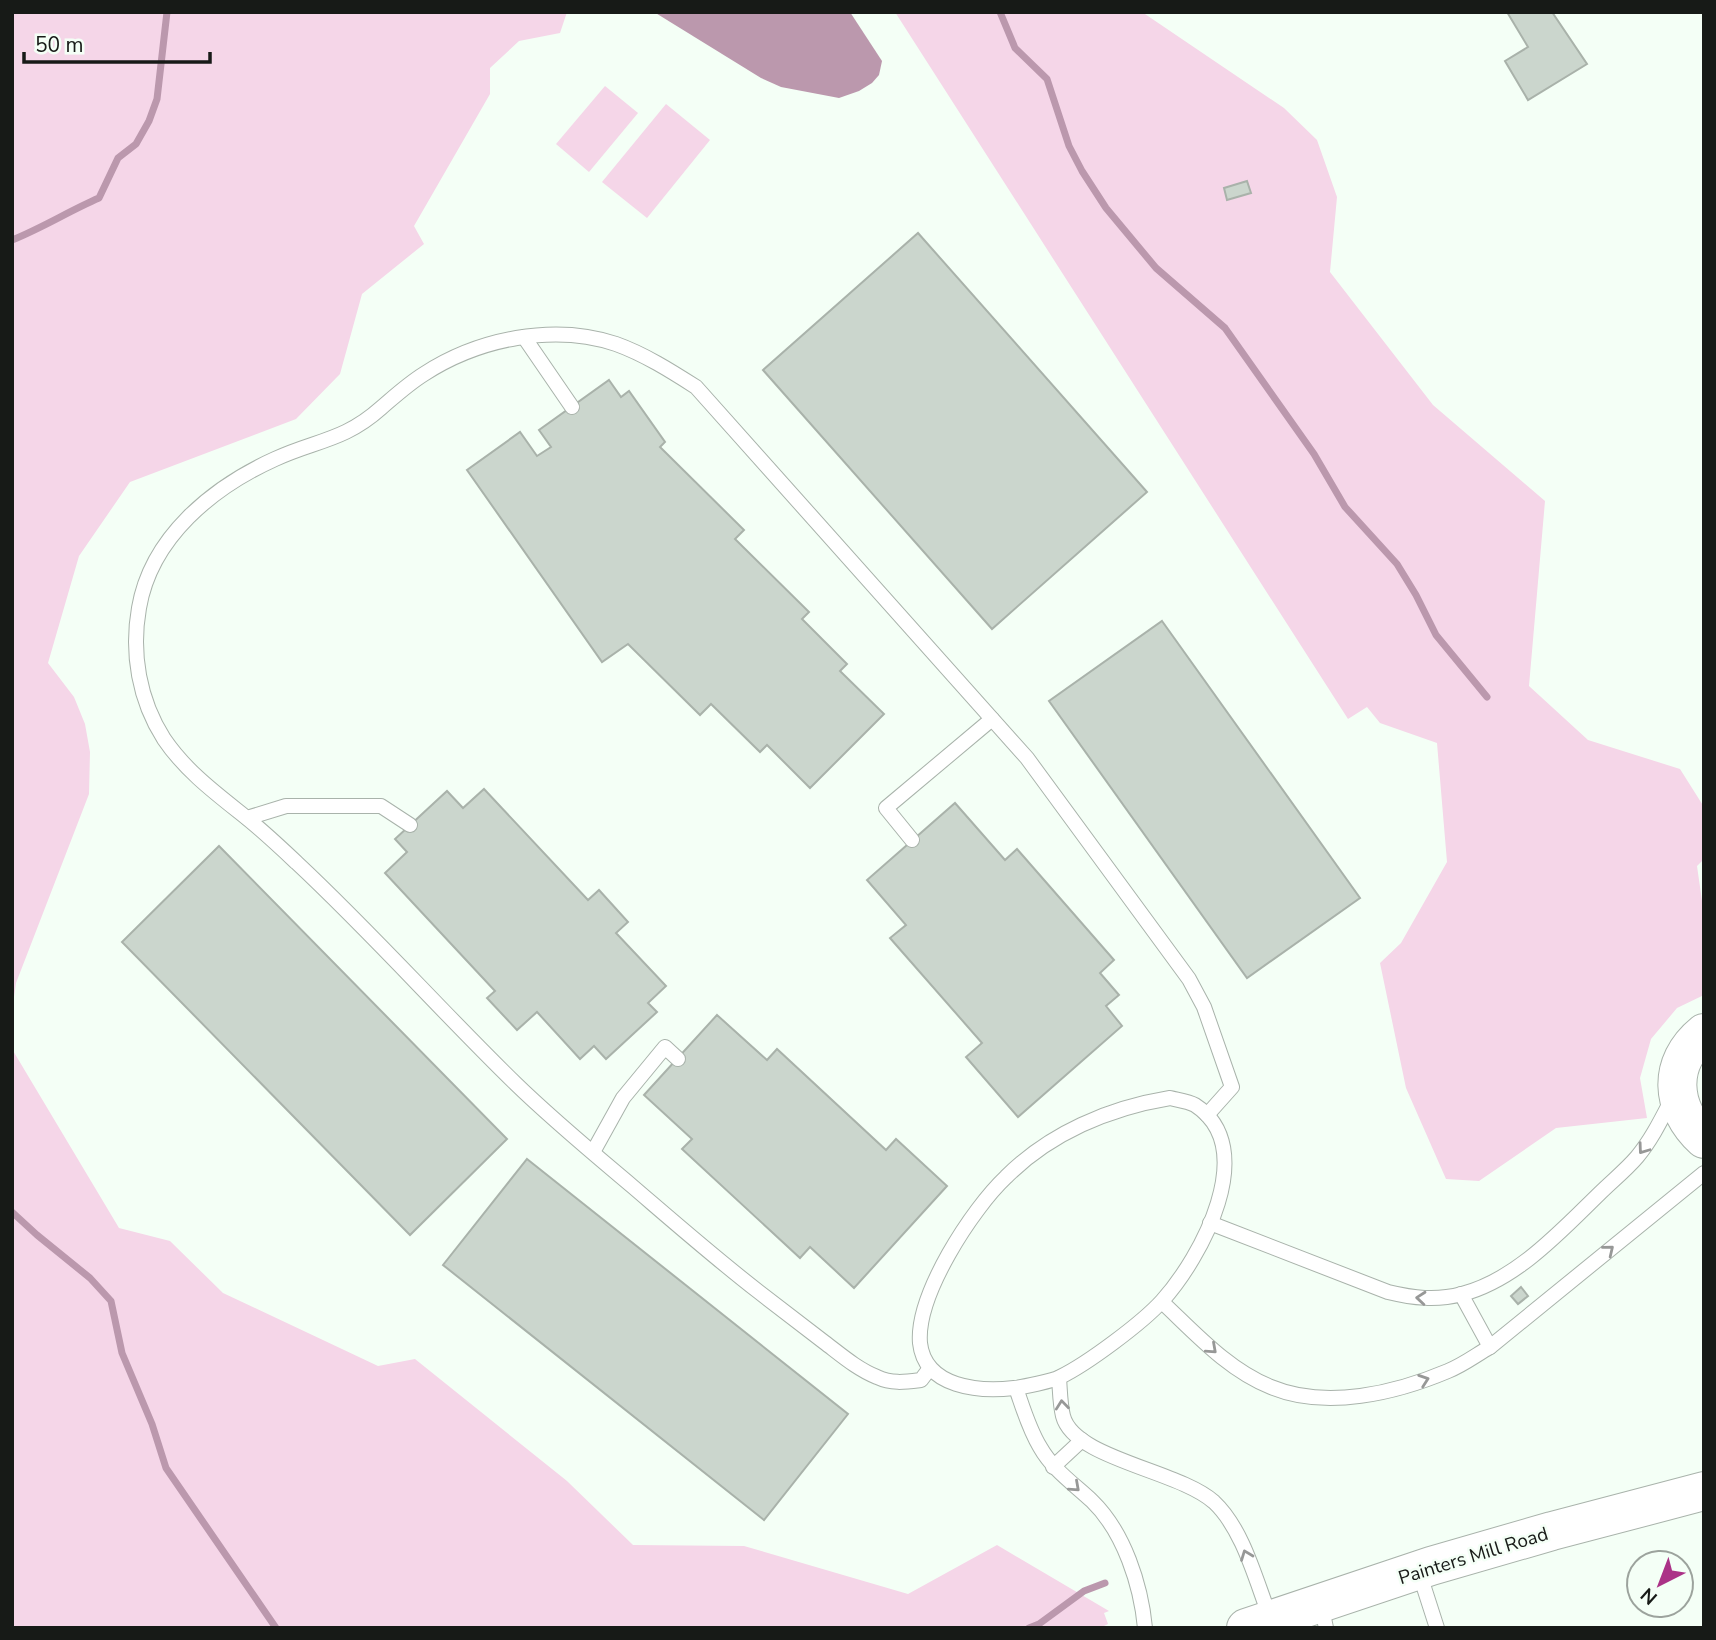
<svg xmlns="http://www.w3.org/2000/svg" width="1716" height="1640" viewBox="0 0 1716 1640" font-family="'Nunito Sans',sans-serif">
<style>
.green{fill:#f5d6e8}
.water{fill:#bb98ad}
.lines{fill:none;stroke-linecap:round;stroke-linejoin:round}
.stream{stroke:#bb98ad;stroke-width:7}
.building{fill:#cbd6cd;stroke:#a9b2aa;stroke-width:2}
.lane-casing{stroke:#a9b3ab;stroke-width:16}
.secondary-casing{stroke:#a9b3ab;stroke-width:40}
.lane{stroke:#fff;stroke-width:14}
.secondary{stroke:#fff;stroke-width:38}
.oneway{stroke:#979897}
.labels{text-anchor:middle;stroke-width:5;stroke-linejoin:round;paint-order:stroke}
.street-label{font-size:19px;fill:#171a17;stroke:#f4fff6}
</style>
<rect width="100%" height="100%" fill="#f4fff6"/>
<g class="green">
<polygon points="12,12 567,12 560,33 519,41 490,68 490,94 414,226 424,244 362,294 340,374 296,419 130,482 79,556 48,663 74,697 85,724 90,752 89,794 16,983 12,1011"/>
<polygon points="895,12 1142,12 1284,108 1317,140 1337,197 1330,272 1433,405 1545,501 1529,686 1588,740 1680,769 1704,807 1704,859 1697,866 1704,915 1704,995 1677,1008 1651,1039 1640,1078 1647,1118 1556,1128 1479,1181 1446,1179 1406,1088 1380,963 1401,943 1447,862 1437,743 1380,723 1367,707 1348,719"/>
<polygon points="605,86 638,113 589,172 556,144"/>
<polygon points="666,104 710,140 647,218 602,182"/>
<polygon points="12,1049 119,1228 170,1241 223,1293 378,1366 415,1359 567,1481 633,1545 744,1546 908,1594 997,1545 1109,1611 1104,1613 1108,1624 1100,1628 12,1628"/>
</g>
<polygon class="water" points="654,12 850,12 882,61 879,75 872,83 859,91 839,98 781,87 761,78"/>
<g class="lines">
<g class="stream">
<polyline points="1000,12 1015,48 1047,79 1069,146 1082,171 1106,208 1156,268 1225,328 1314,454 1345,507 1397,564 1416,595 1436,635 1487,697"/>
<path d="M12 240C42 228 69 211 99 198L118 158 136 144 149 121 157 99 167 12"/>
<polyline points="12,1212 37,1235 90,1278 111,1301 122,1353 152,1424 166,1468 276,1628"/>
<polyline points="1029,1628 1039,1624 1084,1591 1105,1583"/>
</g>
</g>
<g class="building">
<polygon points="1507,12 1552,12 1587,64 1528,100 1505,61 1528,47"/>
<polygon points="1247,181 1251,193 1227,200 1224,188"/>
<polygon points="918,233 1147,492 992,629 763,370"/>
<polygon points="609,380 621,397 629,391 665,442 660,447 744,530 735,539 809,612 802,619 847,664 840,671 884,714 810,788 767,745 760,752 711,704 700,715 628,644 602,662 467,470 520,432 537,456 551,447 539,430"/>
<polygon points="1162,621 1360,898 1247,978 1049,701"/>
<polygon points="484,789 588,900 599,890 628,922 616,933 666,986 648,1003 657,1012 606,1059 594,1046 580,1059 537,1012 517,1030 487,998 495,991 385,873 407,852 395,839 447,791 463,808"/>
<polygon points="955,803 1005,860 1017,849 1114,960 1100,973 1119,995 1106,1006 1122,1026 1018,1117 966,1057 982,1043 890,938 906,925 867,880"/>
<polygon points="219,846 507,1139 410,1235 122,942"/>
<polygon points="717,1015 767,1060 777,1049 886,1150 896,1139 947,1186 854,1288 810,1247 800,1258 682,1149 692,1139 644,1095"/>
<polygon points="527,1159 848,1414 764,1520 443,1265"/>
<polygon points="1521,1287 1528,1296 1518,1304 1511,1296"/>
</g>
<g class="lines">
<defs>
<g id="lane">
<polyline points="524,337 572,407"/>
<polyline points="247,818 286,806 381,806 410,825"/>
<polyline points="912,840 886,808 992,719"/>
<path d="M1170 1098C1178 1100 1188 1101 1195 1105 1261 1148 1201 1258 1162 1301 1142 1323 1087 1364 1060 1377 1053 1381 1023 1387 1014 1388 980 1392 925 1388 920 1343 916 1295 972 1209 1006 1177 1050 1133 1109 1108 1170 1098Z"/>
<polyline points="593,1152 623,1098 665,1047 678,1059"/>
<path d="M1210 1223 1388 1292C1413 1298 1436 1301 1462 1294 1516 1280 1560 1232 1599 1194 1611 1182 1626 1170 1637 1157 1652 1139 1662 1118 1673 1097"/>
<polyline points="1461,1294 1490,1347"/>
<path d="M1162 1302C1195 1333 1228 1370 1271 1387 1326 1410 1396 1393 1448 1371 1463 1365 1476 1355 1490 1347L1704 1173"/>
<path d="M930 1368 921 1380C905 1382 892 1384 877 1377 857 1369 840 1354 824 1342 802 1325 780 1308 759 1292 715 1258 674 1222 632 1186 593 1153 553 1120 516 1084 442 1012 373 934 297 863 280 847 262 830 243 815 214 792 185 770 164 739 139 700 131 653 139 608 151 537 213 487 275 459 316 440 344 441 381 408 395 396 408 384 424 374 478 339 553 323 616 344 644 354 671 371 696 387L1027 758 1189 979 1204 1007 1232 1087 1207 1115"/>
<path d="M1059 1378C1060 1390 1060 1404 1063 1416 1074 1459 1178 1470 1214 1502 1243 1529 1256 1581 1270 1617"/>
<path d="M1016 1388C1023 1408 1029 1429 1040 1447 1053 1470 1074 1484 1092 1501 1124 1532 1141 1585 1145 1628"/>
<polyline points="1053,1467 1082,1440"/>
<polyline points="1419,1572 1437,1628"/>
<polyline points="1321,1604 1326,1628"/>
</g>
<g id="secondary">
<path d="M1704 1033C1667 1063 1670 1108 1704 1139"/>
<polyline points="1246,1628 1431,1566 1552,1531 1704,1491"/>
</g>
</defs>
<use href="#lane" class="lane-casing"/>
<use href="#secondary" class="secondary-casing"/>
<use href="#lane" class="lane"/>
<use href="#secondary" class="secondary"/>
</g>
<defs><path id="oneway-chevron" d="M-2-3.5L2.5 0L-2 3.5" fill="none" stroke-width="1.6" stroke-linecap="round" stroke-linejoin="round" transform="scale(1.75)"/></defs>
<g class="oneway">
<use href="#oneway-chevron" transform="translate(1643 1149) rotate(126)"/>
<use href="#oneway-chevron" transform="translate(1609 1250) rotate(-39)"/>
<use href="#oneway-chevron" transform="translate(1421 1298) rotate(-175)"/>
<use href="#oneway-chevron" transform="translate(1212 1349) rotate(42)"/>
<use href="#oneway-chevron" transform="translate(1424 1380) rotate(-19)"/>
<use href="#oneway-chevron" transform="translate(1062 1405) rotate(-96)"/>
<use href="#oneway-chevron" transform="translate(1075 1487) rotate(42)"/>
<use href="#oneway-chevron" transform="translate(1246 1555) rotate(-111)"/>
</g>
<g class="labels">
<g class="street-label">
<text transform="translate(1473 1555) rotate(-17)" y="7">Painters Mill Road</text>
</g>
</g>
<rect width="1716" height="1640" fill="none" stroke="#171a17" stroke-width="28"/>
<g transform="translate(1660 1584) rotate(222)"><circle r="33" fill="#f4fff6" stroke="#9ca39d" stroke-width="2"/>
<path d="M0-5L12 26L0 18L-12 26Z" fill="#ab3287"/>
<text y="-10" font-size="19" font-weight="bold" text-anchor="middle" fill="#171a17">N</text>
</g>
<path d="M24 52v10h186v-10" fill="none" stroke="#171a17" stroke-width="3.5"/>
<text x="35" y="52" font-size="21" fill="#171a17" stroke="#f4fff6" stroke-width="5" paint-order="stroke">50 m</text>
</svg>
